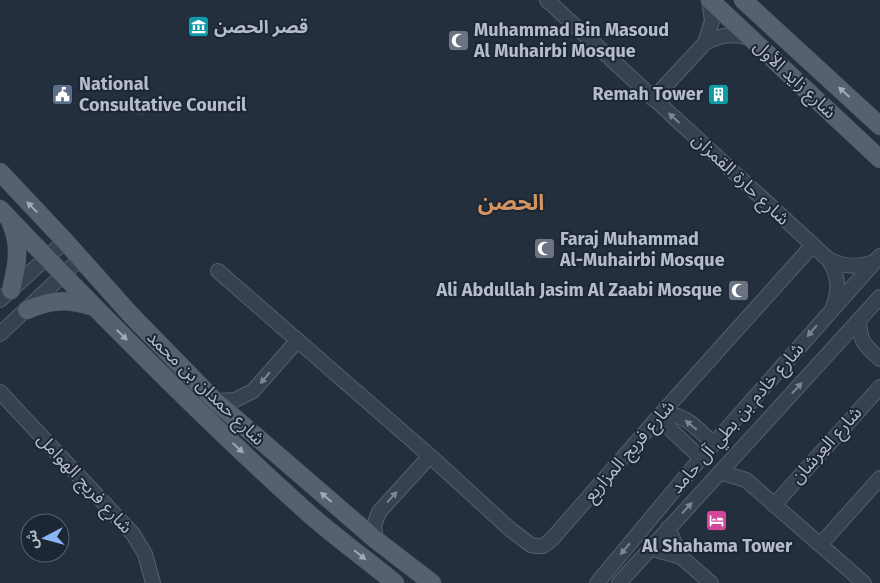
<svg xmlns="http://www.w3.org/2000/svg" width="880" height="583" viewBox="0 0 880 583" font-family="'Fira Sans','Noto Sans Arabic',sans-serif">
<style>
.green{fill:#263c3f}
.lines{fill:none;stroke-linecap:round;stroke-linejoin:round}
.minor-casing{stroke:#565f6c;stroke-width:16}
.major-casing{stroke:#414a57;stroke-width:19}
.minor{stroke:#38414e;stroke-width:14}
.major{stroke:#56606e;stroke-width:18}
.oneway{fill:#a1aab7}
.oneway2{fill:#7c8592}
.labels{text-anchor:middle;stroke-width:4;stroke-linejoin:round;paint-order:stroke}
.poi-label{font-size:18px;font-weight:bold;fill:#b4bcc9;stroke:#1d2633;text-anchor:start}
.street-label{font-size:18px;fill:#b4bcc9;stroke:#1d2633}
.district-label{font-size:22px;font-weight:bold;fill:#d59563;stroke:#1d2633}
</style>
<rect width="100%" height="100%" fill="#242f3e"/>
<path class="green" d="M145 96 155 103 143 116 126 111C130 100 134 99 145 96Z"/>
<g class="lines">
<defs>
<g id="minor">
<path d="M547 0 828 259C839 275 840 290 833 307"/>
<path d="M705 43C720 35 733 33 750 38"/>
<polyline points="653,99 705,43 712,21 709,0"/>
<path d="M828 259C843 267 857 268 874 262"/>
<polyline points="218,271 430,456 511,530 531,545 537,546 543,546 552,539 661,414 812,246"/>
<polyline points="0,300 65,241"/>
<path d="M859 320C860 342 864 345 880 359"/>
<polyline points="0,334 80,259"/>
<polyline points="0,392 133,534 145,554 153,583"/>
<polyline points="215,401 235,400 253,391 297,341"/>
<path d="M701 458 671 430 664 416C683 410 700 432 714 444"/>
<polyline points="720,472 746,480 864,583"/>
<polyline points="774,505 880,387"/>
<polyline points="668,528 681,557 711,583"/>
<polyline points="376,540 374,526 379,512 430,456"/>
<polyline points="821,544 880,478"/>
<polyline points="650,548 681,557"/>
<polyline points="597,583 701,458 880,256"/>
<polyline points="619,583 880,297"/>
</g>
<g id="major">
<polyline points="710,0 880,159"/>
<polyline points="743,0 880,126"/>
<polyline points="0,172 65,241 131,315 215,401 376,540 432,583"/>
<path d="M0 209C99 313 200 416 307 512 335 537 366 559 395 583"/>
<path d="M11 290C17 266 21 246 11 223"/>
<path d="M27 310C52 299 68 299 94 307"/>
</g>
</defs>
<use href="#minor" class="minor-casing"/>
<use href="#major" class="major-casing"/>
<use href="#minor" class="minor"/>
<use href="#major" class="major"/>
</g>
<defs><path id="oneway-solid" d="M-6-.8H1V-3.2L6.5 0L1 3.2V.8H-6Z" transform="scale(1.25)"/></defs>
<g class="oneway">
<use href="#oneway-solid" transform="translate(844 92) rotate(-138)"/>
<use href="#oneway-solid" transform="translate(32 207) rotate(-134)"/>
<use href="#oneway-solid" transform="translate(122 335) rotate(45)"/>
<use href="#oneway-solid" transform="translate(238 448) rotate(43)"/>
<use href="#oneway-solid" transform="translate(326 497) rotate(-139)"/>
<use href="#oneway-solid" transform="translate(360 555) rotate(39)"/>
</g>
<g class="oneway2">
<use href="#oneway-solid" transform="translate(674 118) rotate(-138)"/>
<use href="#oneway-solid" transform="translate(812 331) rotate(131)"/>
<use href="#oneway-solid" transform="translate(265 378) rotate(130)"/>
<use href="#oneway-solid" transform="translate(797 388) rotate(-47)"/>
<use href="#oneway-solid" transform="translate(691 425) rotate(-140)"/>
<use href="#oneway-solid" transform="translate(392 497) rotate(-48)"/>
<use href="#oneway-solid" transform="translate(687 508) rotate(-47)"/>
<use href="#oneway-solid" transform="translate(625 549) rotate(130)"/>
</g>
<defs>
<symbol id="museum-square" viewBox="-11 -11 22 22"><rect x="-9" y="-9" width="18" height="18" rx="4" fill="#0f9aa8" stroke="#1d2633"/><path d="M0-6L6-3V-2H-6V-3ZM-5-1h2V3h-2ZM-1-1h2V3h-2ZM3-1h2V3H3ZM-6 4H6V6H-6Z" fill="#fff"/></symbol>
<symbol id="mosque-square" viewBox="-11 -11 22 22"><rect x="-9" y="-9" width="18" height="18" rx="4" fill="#6b7280" stroke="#1d2633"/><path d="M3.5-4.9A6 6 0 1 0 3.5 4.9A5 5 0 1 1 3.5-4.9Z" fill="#fff"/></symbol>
<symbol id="civic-square" viewBox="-11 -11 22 22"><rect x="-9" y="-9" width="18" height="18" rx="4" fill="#5c6f8a" stroke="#1d2633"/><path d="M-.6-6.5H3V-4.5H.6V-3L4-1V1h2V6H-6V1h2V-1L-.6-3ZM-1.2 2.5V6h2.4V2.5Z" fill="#fff"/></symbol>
<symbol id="building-square" viewBox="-11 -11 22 22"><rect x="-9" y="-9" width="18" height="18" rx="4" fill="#0f9aa8" stroke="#1d2633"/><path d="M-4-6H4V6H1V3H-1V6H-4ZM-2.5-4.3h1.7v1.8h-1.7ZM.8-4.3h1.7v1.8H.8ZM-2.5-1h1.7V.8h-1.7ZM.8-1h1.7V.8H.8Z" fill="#fff"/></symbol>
<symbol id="hotel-square" viewBox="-11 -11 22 22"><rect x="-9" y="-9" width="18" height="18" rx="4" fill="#d1479c" stroke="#1d2633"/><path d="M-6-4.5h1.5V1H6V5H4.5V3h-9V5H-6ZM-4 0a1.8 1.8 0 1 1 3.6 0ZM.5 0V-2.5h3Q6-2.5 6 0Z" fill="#fff"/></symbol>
</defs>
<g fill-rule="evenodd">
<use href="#museum-square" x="186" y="14" width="25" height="25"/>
<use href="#mosque-square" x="446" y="28" width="25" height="25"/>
<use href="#civic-square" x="50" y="82" width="25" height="25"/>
<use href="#building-square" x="706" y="82" width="25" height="25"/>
<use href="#mosque-square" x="532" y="236" width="25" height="25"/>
<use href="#mosque-square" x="726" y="278" width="25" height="25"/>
<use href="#hotel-square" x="704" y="508" width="25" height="25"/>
</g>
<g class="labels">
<g class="poi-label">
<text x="214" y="33">قصر الحصن</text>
<text x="474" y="36">Muhammad Bin Masoud<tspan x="474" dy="21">Al Muhairbi Mosque</tspan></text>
<text x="79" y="90">National<tspan x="79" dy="21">Consultative Council</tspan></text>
<text x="703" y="100" text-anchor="end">Remah Tower</text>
<text x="560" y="245">Faraj Muhammad<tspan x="560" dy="21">Al-Muhairbi Mosque</tspan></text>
<text x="722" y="296" text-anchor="end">Ali Abdullah Jasim Al Zaabi Mosque</text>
<text x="717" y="552" text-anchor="middle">Al Shahama Tower</text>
</g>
<g class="street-label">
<text transform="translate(795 79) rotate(43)" y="6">شارع زايد الأول</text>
<text transform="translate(741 179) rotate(43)" y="6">شارع حارة القمزان</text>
<text transform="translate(206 388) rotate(44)" y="6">شارع حمدان بن محمد</text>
<text transform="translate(737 418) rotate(-49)" y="6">شارع خادم بن بطي آل حامد</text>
<text transform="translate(826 445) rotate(-48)" y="6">شارع العِرشان</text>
<text transform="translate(629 451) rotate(-49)" y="6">شارع فريج المزاريع</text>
<text transform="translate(85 483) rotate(47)" y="6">شارع فريج الهوامل</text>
</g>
<g class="district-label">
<text x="511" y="210">الحصن</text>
</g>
</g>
<g transform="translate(45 538) rotate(264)"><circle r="24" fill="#1d2633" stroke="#59626f"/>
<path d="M0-4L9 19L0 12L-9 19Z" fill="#8ab4f8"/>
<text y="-8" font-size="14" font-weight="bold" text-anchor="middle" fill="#b4bcc9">ش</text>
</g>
</svg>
